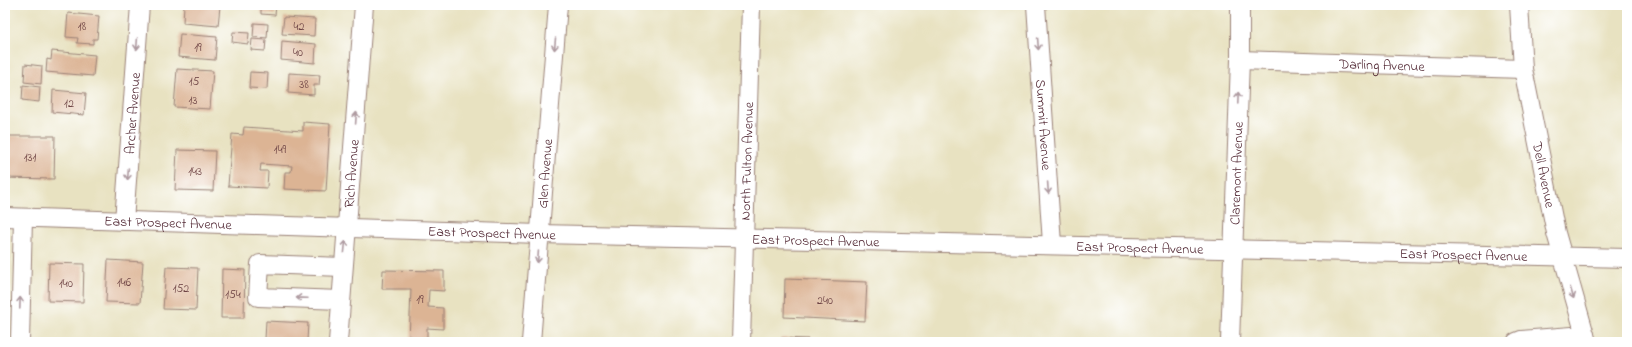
<svg xmlns="http://www.w3.org/2000/svg" width="1632" height="347" viewBox="0 0 1632 347" font-family="'Indie Flower',sans-serif">
<style>
.building{fill:#dcb494}
.lines{fill:none;stroke-linecap:round;stroke-linejoin:round}
.minor-casing{stroke:#998076;stroke-width:20}
.minor{stroke:#fff;stroke-width:18}
.oneway{stroke:#ae9aa0}
.labels{text-anchor:middle;stroke-width:3;stroke-linejoin:round;paint-order:stroke}
.number-label{font-size:12px;fill:#6e4445}
.street-label{font-size:14px;fill:#4a1f2b;stroke:#fff}
</style>
<rect width="100%" height="100%" fill="#fff"/>
<filter id="ink" filterUnits="userSpaceOnUse"><feTurbulence type="fractalNoise" baseFrequency=".025" numOctaves="2"/><feDisplacementMap in="SourceGraphic" scale="8" xChannelSelector="R" yChannelSelector="G"/><feConvolveMatrix kernelMatrix="1 2 1 2 8 2 1 2 1" color-interpolation-filters="sRGB"/></filter>
<filter id="wash" filterUnits="userSpaceOnUse"><feTurbulence type="fractalNoise" baseFrequency=".012" numOctaves="4" result="noise"/><feDisplacementMap in="SourceGraphic" scale="16" xChannelSelector="R" yChannelSelector="G"/><feGaussianBlur stdDeviation="0.9" result="paint"/><feColorMatrix in="noise" values="0 0 0 0 0 0 0 0 0 0 0 0 0 0 0 0 0 1.4 0 .05"/><feComposite in="paint" operator="in"/></filter>
<g filter="url(#wash)">
<rect width="100%" height="100%" fill="#e8e2c1"/>
<g id="blocks">
<g class="building">
<polygon points="184,5 220,6 218,26 183,23"/>
<polygon points="261,5 276,5 275,15 261,14"/>
<polygon points="68,13 99,16 97,39 93,39 93,44 77,43 78,38 66,37"/>
<polygon points="284,17 315,19 314,36 282,34"/>
<polygon points="254,23 268,24 267,38 253,37"/>
<polygon points="233,32 249,33 248,44 232,42"/>
<polygon points="180,34 217,37 215,60 178,57"/>
<polygon points="252,39 266,40 265,51 251,50"/>
<polygon points="282,41 316,44 315,63 281,60"/>
<polygon points="52,51 95,55 93,76 46,72 47,59 51,60"/>
<polygon points="25,64 42,66 41,84 24,82"/>
<polygon points="177,69 213,71 210,109 174,107"/>
<polygon points="250,72 268,73 267,89 249,88"/>
<polygon points="289,73 320,75 319,85 314,85 314,95 288,93"/>
<polygon points="23,85 40,87 39,102 22,100"/>
<polygon points="53,90 86,93 84,115 52,112"/>
<polygon points="303,122 330,124 326,191 284,189 285,172 291,172 292,166 261,164 260,171 268,171 267,188 228,186 232,134 243,135 244,127 303,131"/>
<polygon points="5,136 55,136 54,179 5,178"/>
<polygon points="177,150 215,151 213,191 175,190"/>
<polygon points="108,260 143,262 140,303 106,302"/>
<polygon points="49,263 84,264 83,302 48,301"/>
<polygon points="166,267 198,268 196,310 163,309"/>
<polygon points="222,269 245,270 244,318 221,318"/>
<polygon points="383,270 444,271 444,291 429,290 428,307 443,308 443,329 427,328 427,342 409,342 411,289 382,289"/>
<polygon points="785,279 867,282 865,321 784,317"/>
<polygon points="266,321 308,323 307,341 265,339"/>
<polygon points="781,338 808,339 807,342 781,342"/>
</g>
</g>
</g>
<g filter="url(#ink)">
<use href="#blocks" fill-opacity="0" stroke="#998076" stroke-width="1"/>
<g class="lines">
<defs>
<g id="minor">
<path id="s1" d="M1036 5 1052 244"/>
<path id="s2" d="M1519 5 1523 69 1556 233 1587 342"/>
<path id="s3" d="M1240 60 1523 69"/>
<path id="s4" d="M5 217 539 234 1627 258"/>
<path id="s5" d="M124 221 140 5"/>
<polyline points="341,300 258,297 260,264 343,267"/>
<polyline points="20,342 23,218"/>
<path id="s6" d="M338 342 364 5"/>
<path id="s7" d="M531 342 558 5"/>
<path id="s8" d="M741 342 751 5"/>
<path id="s9" d="M1230 342 1240 60V5"/>
<polyline points="1516,342 1521,340 1585,335"/>
</g>
</defs>
<use href="#minor" class="minor-casing"/>
<use href="#minor" class="minor"/>
</g>
<defs><path id="oneway-shaft" d="M-6 0H5M1.5-3L5.5 0L1.5 3" fill="none" stroke-width="1.6" stroke-linecap="round" stroke-linejoin="round"/></defs>
<g class="oneway">
<use href="#oneway-shaft" transform="translate(137 44) rotate(94)"/>
<use href="#oneway-shaft" transform="translate(555 44) rotate(95)"/>
<use href="#oneway-shaft" transform="translate(1038 44) rotate(86)"/>
<use href="#oneway-shaft" transform="translate(1238 98) rotate(-88)"/>
<use href="#oneway-shaft" transform="translate(356 118) rotate(-86)"/>
<use href="#oneway-shaft" transform="translate(128 174) rotate(94)"/>
<use href="#oneway-shaft" transform="translate(1048 188) rotate(86)"/>
<use href="#oneway-shaft" transform="translate(345 247) rotate(-84)"/>
<use href="#oneway-shaft" transform="translate(538 257) rotate(94)"/>
<use href="#oneway-shaft" transform="translate(1572 293) rotate(73)"/>
<use href="#oneway-shaft" transform="translate(302 298) rotate(-178)"/>
<use href="#oneway-shaft" transform="translate(20 303) rotate(-88)"/>
</g>
</g>
<g class="labels">
<g class="number-label">
<text x="82" y="30">18</text>
<text x="299" y="30">42</text>
<text x="198" y="51">19</text>
<text x="298" y="56">40</text>
<text x="194" y="85">15</text>
<text x="304" y="88">38</text>
<text x="193" y="104">13</text>
<text x="69" y="107">12</text>
<text x="280" y="153">149</text>
<text x="30" y="161">131</text>
<text x="195" y="175">143</text>
<text x="124" y="286">146</text>
<text x="66" y="287">140</text>
<text x="181" y="292">152</text>
<text x="233" y="298">154</text>
<text x="420" y="303">19</text>
<text x="825" y="304">240</text>
</g>
<g class="street-label">
<text dy="5" stroke="none"><textPath href="#s3" startOffset="142">Darling Avenue</textPath></text>
<text dy="5" stroke="none"><textPath href="#s5" startOffset="108">Archer Avenue</textPath></text>
<text dy="5" stroke="none"><textPath href="#s1" startOffset="120">Summit Avenue</textPath></text>
<text dy="5" stroke="none"><textPath href="#s8" startOffset="181">North Fulton Avenue</textPath></text>
<text dy="5" stroke="none"><textPath href="#s7" startOffset="169">Glen Avenue</textPath></text>
<text dy="5" stroke="none"><textPath href="#s6" startOffset="169">Rich Avenue</textPath></text>
<text dy="5" stroke="none"><textPath href="#s9" startOffset="169">Claremont Avenue</textPath></text>
<text dy="5" stroke="none"><textPath href="#s2" startOffset="172">Dell Avenue</textPath></text>
<text dy="5" stroke="none"><textPath href="#s4" startOffset="163">East Prospect Avenue</textPath></text>
<text dy="5" stroke="none"><textPath href="#s4" startOffset="487">East Prospect Avenue</textPath></text>
<text dy="5" stroke="none"><textPath href="#s4" startOffset="811">East Prospect Avenue</textPath></text>
<text dy="5" stroke="none"><textPath href="#s4" startOffset="1135">East Prospect Avenue</textPath></text>
<text dy="5" stroke="none"><textPath href="#s4" startOffset="1459">East Prospect Avenue</textPath></text>
</g>
</g>
<rect width="1632" height="347" fill="none" stroke="#fff" stroke-width="20"/>
</svg>
